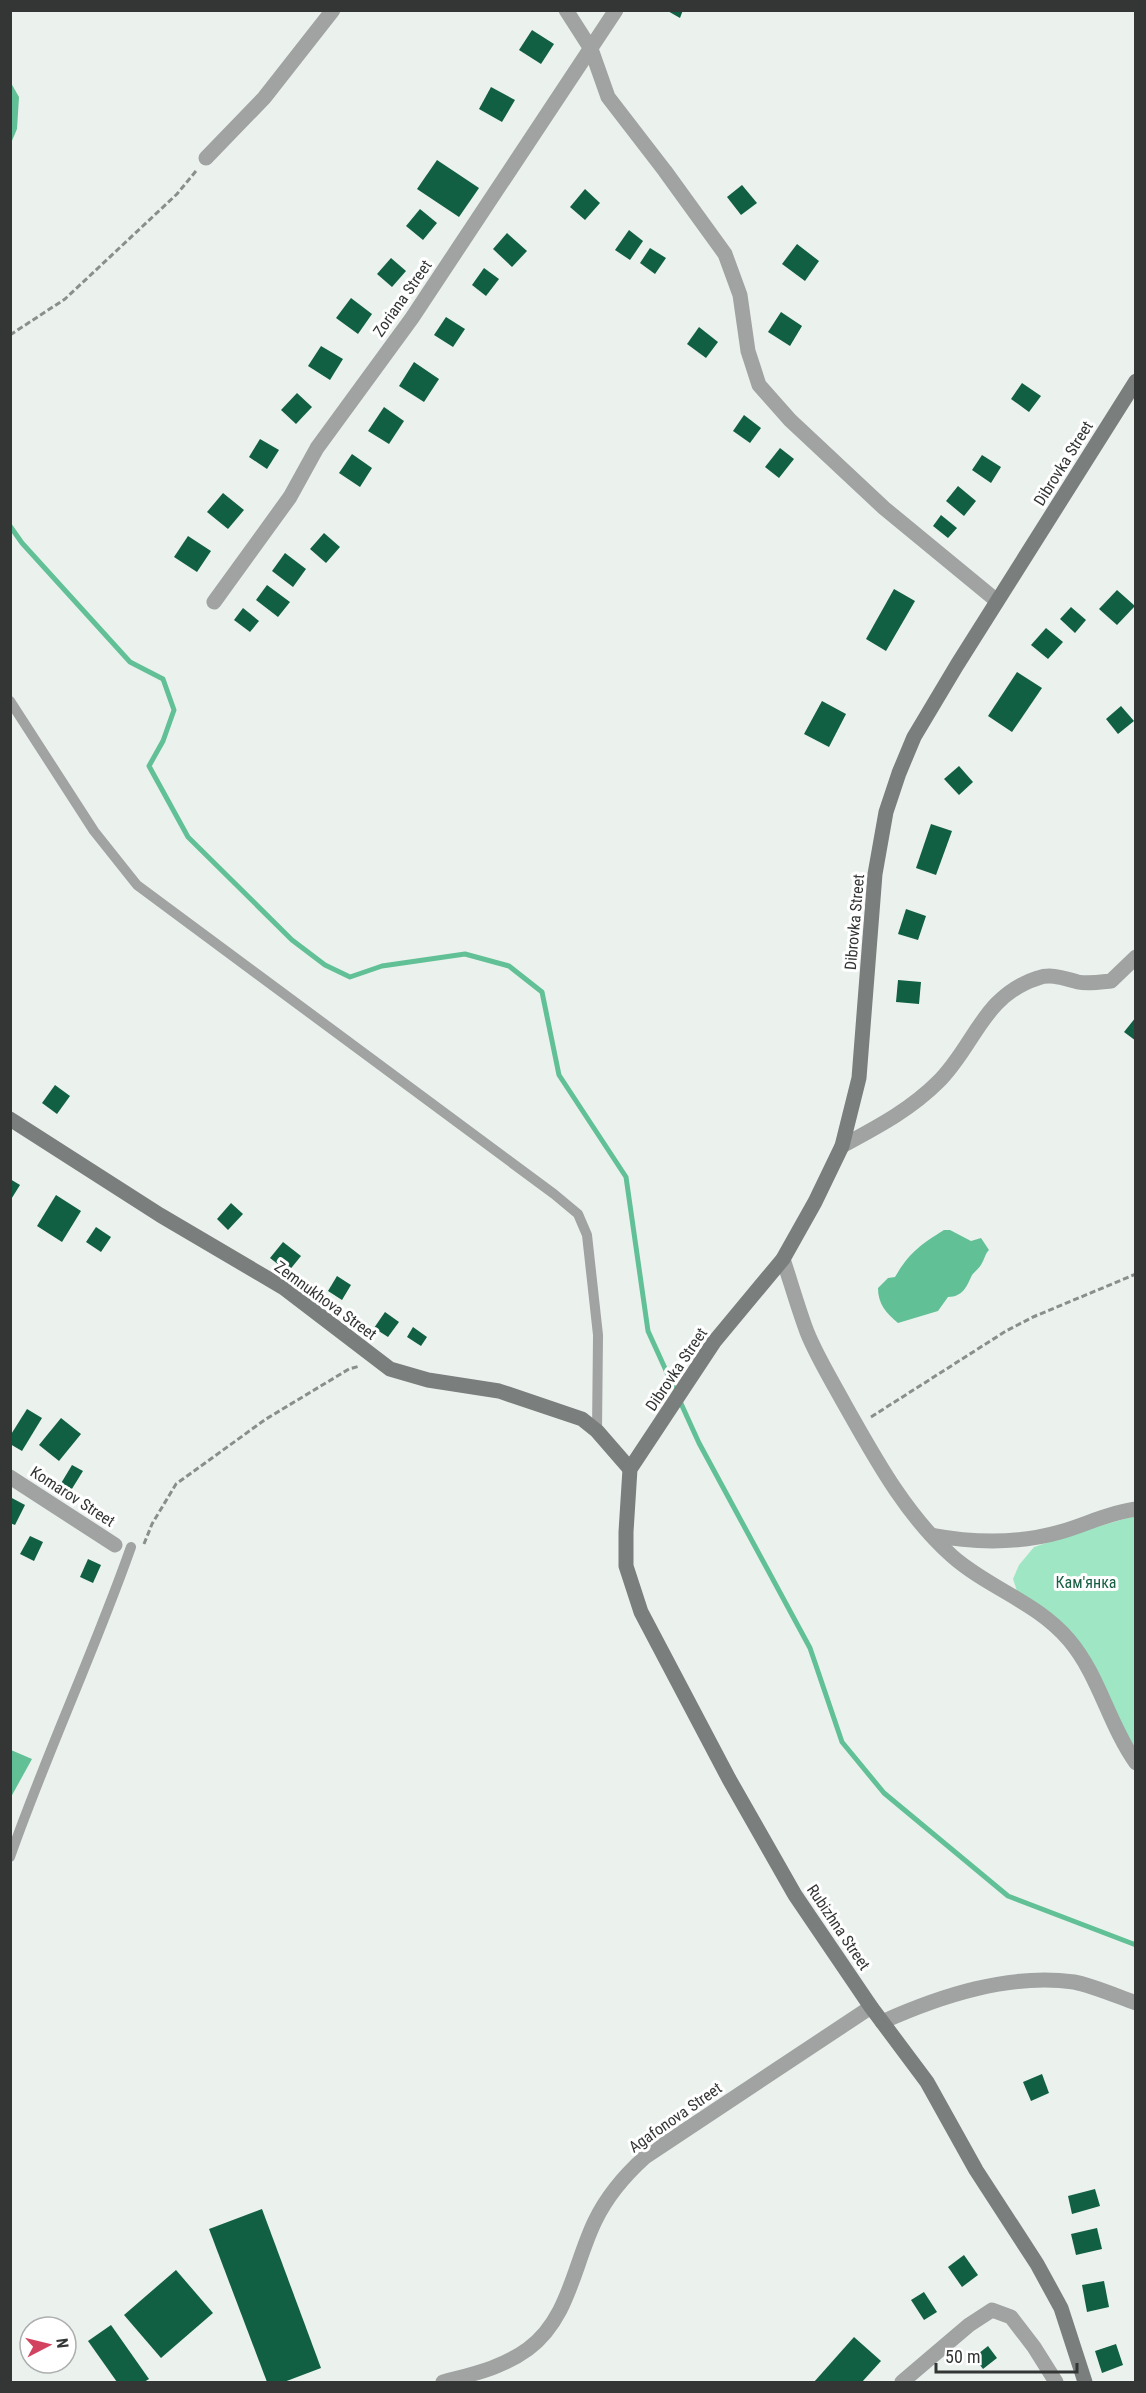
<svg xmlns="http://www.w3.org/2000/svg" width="1146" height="2393" viewBox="0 0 1146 2393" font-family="'Roboto Condensed',sans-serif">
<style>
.green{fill:#9fe7c4}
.water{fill:#62c096}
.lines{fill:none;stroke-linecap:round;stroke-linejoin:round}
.stream{stroke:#62c096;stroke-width:5}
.building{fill:#116043}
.path{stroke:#8a8f8c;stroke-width:3;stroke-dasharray:6 3;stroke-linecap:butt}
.lane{stroke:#a0a3a1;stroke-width:10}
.street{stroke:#a0a3a1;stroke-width:15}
.secondary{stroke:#7a7e7c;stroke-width:15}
.labels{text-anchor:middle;stroke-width:6;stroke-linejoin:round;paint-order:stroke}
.street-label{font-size:16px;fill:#333634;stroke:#fff}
.park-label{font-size:16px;fill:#186044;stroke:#fff}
</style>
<rect width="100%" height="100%" fill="#ebf2ee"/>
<polygon class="green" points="1135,1516 1135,1752 1084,1651 1017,1591 1013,1579 1019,1565 1034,1547 1089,1529"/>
<g class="water">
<polygon points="11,83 19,97 17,129 11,143"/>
<path d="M944 1230H950L971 1241 981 1238 989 1250C985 1254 985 1258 982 1263 980 1268 975 1271 972 1275 967 1286 963 1297 948 1297L938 1311 898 1323C886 1313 878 1304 878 1288L888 1278 895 1277C909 1253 920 1245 944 1230Z"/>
<polygon points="11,1750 32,1759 11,1797"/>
</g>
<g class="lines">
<polyline class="stream" points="10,526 22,543 130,662 163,679 174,710 163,741 149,766 188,837 292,940 325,965 350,977 382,966 465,954 509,966 542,992 559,1075 626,1177 648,1331 699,1443 810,1648 842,1742 884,1793 1008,1896 1136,1945"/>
</g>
<g class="building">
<polygon points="666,10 683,10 680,18"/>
<polygon points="532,30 554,44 541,64 519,50"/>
<polygon points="491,87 515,100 502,122 479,109"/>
<polygon points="437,160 479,188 459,217 417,189"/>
<polygon points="742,185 757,203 741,215 727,197"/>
<polygon points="585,189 600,203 585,220 570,207"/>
<polygon points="420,209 437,223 423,240 406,226"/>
<polygon points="629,230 643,241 630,260 615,250"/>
<polygon points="507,233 527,251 512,267 493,249"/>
<polygon points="797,244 819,261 805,281 782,264"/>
<polygon points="650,248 666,258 655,274 640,263"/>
<polygon points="391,258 406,271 392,287 377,274"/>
<polygon points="484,268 499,279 486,296 472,285"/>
<polygon points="351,298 372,314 358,334 336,318"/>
<polygon points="781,312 802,326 790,346 768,332"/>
<polygon points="446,317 465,329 453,347 434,335"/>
<polygon points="699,327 718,342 706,358 687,344"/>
<polygon points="321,346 343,359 330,380 308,366"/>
<polygon points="414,362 439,379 424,402 399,386"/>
<polygon points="1022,383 1041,396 1029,412 1011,399"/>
<polygon points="297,393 312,407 296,424 281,410"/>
<polygon points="384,407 404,421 389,444 368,431"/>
<polygon points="744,415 761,428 750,443 733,431"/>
<polygon points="260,439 279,450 267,469 249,457"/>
<polygon points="780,448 794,459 779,478 765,467"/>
<polygon points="352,454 372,468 360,487 339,473"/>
<polygon points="982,455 1001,467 991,483 972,470"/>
<polygon points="958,486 976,501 964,516 946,501"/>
<polygon points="223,493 244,510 228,529 207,512"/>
<polygon points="941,515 957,528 948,538 933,526"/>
<polygon points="324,533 340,547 326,563 310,549"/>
<polygon points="188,536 211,551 197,572 174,557"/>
<polygon points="285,553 306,569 293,587 272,571"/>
<polygon points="267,585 290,602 278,617 256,600"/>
<polygon points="894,589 915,601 886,651 866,639"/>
<polygon points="1117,590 1135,606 1117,625 1099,609"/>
<polygon points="1071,607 1086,620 1075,633 1060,619"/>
<polygon points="243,608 259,621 250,632 234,620"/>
<polygon points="1046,628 1063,642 1048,659 1031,645"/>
<polygon points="1017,672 1042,688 1012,732 988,716"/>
<polygon points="822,701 846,714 829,747 804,734"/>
<polygon points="1121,706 1134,721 1118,734 1106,719"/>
<polygon points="959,766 973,782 959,795 944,779"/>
<polygon points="931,824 952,831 936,875 916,868"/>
<polygon points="906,909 926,916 918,940 898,934"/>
<polygon points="898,980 921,982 919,1004 896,1002"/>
<polygon points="1136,1017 1136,1041 1124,1032"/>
<polygon points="55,1085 70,1096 57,1114 42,1103"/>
<polygon points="10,1179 20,1185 10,1201"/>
<polygon points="56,1195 81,1211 62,1242 37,1226"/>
<polygon points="231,1203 243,1214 228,1230 217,1219"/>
<polygon points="96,1227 111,1237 101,1252 86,1242"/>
<polygon points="283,1242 301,1256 288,1272 270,1258"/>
<polygon points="337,1276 351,1285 342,1300 328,1291"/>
<polygon points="385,1312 399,1322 388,1337 374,1328"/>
<polygon points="413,1327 427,1337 421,1346 407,1337"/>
<polygon points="27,1409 42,1418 22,1451 10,1444 10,1436"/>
<polygon points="61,1418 81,1434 59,1461 39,1445"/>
<polygon points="72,1465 83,1471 70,1492 60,1485"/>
<polygon points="10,1497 25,1505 15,1525 10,1523"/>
<polygon points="30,1536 43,1542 34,1561 20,1554"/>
<polygon points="88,1559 101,1565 93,1583 80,1577"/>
<polygon points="1042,2074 1049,2093 1031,2101 1023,2082"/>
<polygon points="1095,2189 1100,2206 1072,2214 1068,2196"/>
<polygon points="262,2209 321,2368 284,2382 267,2382 209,2229"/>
<polygon points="1097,2228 1102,2249 1076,2255 1071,2234"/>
<polygon points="964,2255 978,2275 962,2287 948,2267"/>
<polygon points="176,2270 213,2313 161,2358 124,2315"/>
<polygon points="1104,2281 1109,2307 1087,2312 1082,2285"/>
<polygon points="924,2292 937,2312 924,2320 911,2300"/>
<polygon points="111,2325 149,2379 144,2382 117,2382 88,2341"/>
<polygon points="854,2337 881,2361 862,2382 814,2382"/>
<polygon points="1116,2344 1123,2365 1102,2373 1095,2351"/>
<polygon points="988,2346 997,2358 983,2369 974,2357"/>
</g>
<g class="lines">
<g class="path">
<polyline points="10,335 65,299 177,194 196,171"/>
<polyline points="871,1417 1006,1331 1033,1317 1136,1274"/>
<polyline points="144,1544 152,1524 176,1484 266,1419 349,1369 360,1366"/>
</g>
<g class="lane">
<polyline points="10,701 94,831 137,885 554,1194 578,1214 587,1235 598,1335 597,1431"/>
<path d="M10 1857C47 1752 94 1652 131 1547"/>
</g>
<g class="street">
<polyline points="566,10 591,49 608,97 665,171 725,254 740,295 748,351 759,385 790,420 884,508 997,601"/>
<polyline points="206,158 264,98 333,10"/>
<polyline points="214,602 290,497 317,448 412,318 616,10"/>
<path d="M842 1146C877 1127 910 1110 938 1082 974 1047 983 995 1038 978 1052 973 1065 979 1078 982 1088 984 1101 982 1111 981L1136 957"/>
<path d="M783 1259C791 1283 798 1308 807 1332 817 1357 832 1381 845 1405 875 1458 905 1514 952 1556 988 1588 1037 1602 1069 1640 1099 1675 1109 1725 1136 1763"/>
<polyline points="10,1477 115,1545"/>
<path d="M931 1535C974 1543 1018 1544 1060 1532 1085 1525 1110 1512 1136 1509"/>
<path d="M882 2022C940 1996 1009 1973 1074 1982 1091 1985 1119 1997 1136 2003"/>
<path d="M443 2382C473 2374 502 2368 528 2349 569 2319 574 2264 595 2221 607 2196 624 2176 645 2157L871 2007"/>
<polyline points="902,2382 969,2325 992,2310 1011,2317 1034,2347 1056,2382"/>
</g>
<g class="secondary">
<polyline points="10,1119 160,1215 284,1288 390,1369 428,1380 499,1391 582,1419 597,1431 630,1469"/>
<polyline points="1085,2382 1061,2308 1037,2264 976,2170 927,2082 871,2007 795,1895 729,1779 641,1612 626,1566 626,1532 630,1469 714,1342 783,1259 815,1202 842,1146 859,1078 875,874 886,812 899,773 914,737 957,665 1136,381"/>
</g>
</g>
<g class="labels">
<g class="street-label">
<text transform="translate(402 298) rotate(-55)" y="6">Zoriana Street</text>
<text transform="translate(1063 463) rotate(-58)" y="6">Dibrovka Street</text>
<text transform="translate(854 922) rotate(-85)" y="6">Dibrovka Street</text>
<text transform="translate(326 1300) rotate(36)" y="6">Zemnukhova Street</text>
<text transform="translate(676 1369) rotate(-56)" y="6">Dibrovka Street</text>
<text transform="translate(73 1496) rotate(33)" y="6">Komarov Street</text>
<text transform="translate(839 1927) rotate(56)" y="6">Rubizhna Street</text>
<text transform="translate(675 2117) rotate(-35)" y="6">Agafonova Street</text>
</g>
<g class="park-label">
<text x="1086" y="1588">Кам'янка</text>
</g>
</g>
<rect width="1146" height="2393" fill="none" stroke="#333634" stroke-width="24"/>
<g transform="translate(48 2345) rotate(83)"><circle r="28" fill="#ffffff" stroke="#adafae" stroke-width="1.5"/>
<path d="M0-4.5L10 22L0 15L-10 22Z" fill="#d34360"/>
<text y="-9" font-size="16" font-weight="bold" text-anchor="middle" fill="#333634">N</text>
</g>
<path d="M936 2363v9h141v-9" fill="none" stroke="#333634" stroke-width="3"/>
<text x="945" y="2363" font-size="18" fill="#333634" stroke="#ffffff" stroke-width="4.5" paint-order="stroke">50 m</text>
</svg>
